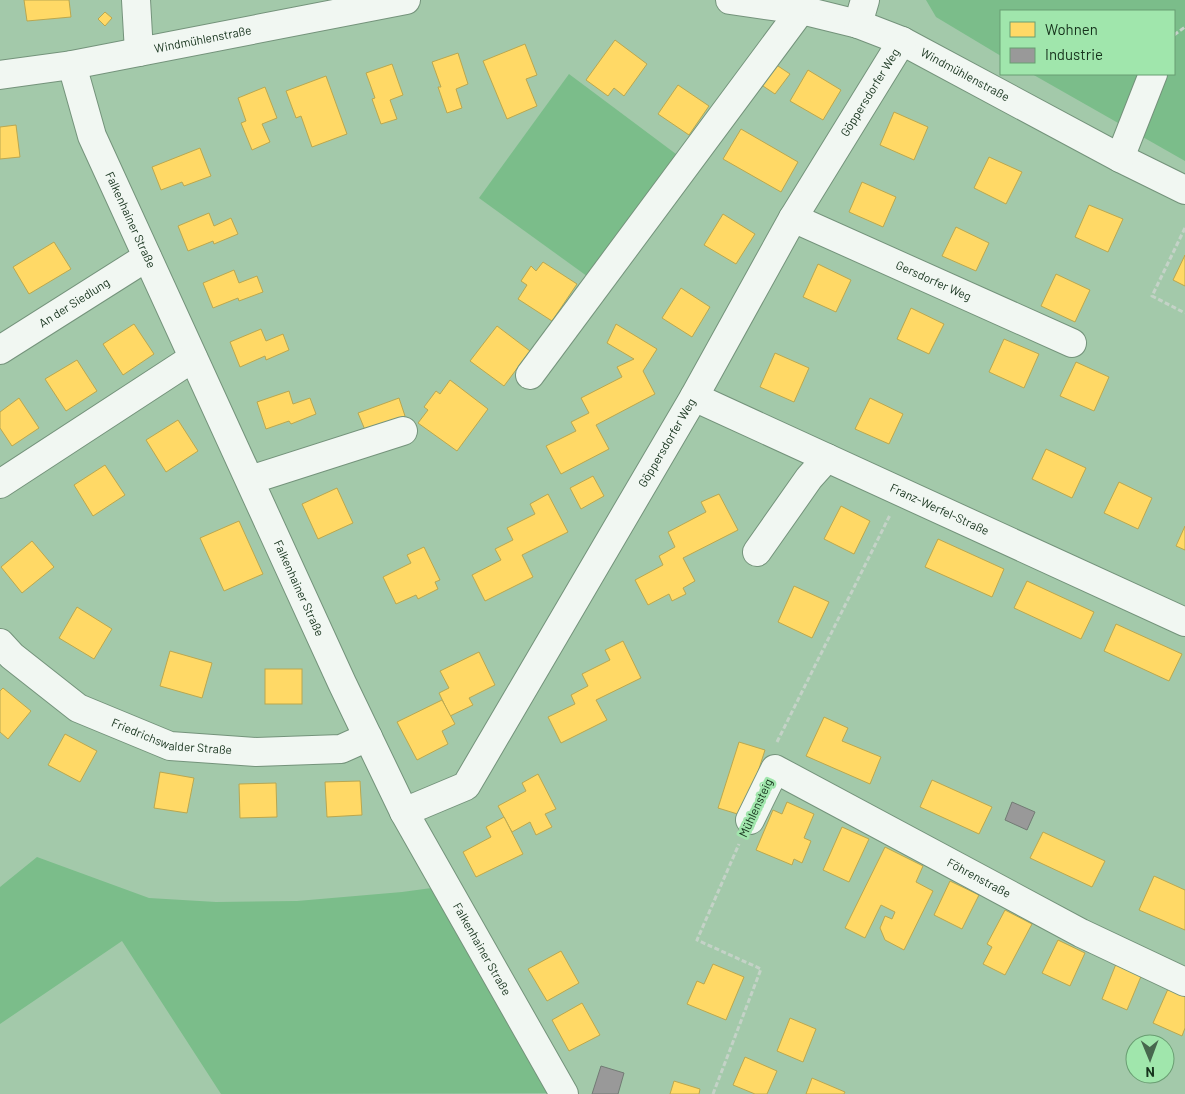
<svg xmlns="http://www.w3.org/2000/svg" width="1185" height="1094" viewBox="0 0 1185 1094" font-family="Barlow,sans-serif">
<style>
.green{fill:#7bbd8a}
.homes{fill:#ffd966;stroke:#b9a750}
.industry{fill:#999;stroke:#727a74}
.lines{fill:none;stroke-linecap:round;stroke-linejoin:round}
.minor-casing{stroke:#74937b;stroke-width:30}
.path{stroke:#c4d2c7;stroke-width:3;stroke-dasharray:5 2.5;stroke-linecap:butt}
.minor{stroke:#f1f7f2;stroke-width:28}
.labels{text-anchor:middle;stroke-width:5;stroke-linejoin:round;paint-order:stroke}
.street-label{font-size:12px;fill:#16321c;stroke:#a0e6ac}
</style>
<rect width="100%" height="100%" fill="#a3c9aa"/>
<g class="green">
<polygon points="926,0 1185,0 1185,161 1032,74 1174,74 1174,11 1001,11 1001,56 936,17"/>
<polygon points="569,74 680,157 591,279 479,198"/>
<polygon points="37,857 149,898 216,902 297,901 402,892 439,887 557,1093 221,1094 122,941 0,1024 0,887"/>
</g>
<g class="homes">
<polygon points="24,0 69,0 71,17 27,21"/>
<polygon points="105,12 112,18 105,26 98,19"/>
<polygon points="615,40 647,64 624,96 614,88 608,96 586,80"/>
<polygon points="525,44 537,75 526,79 537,106 507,119 483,61"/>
<polygon points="458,53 468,84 456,89 462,108 447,113 438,87 441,87 432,62"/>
<polygon points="772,62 790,74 775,94 757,82"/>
<polygon points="392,64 403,95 390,100 397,119 381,124 372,99 375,98 366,73"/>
<polygon points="808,70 841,90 823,120 790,101"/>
<polygon points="326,76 347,134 312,147 301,116 296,118 286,91"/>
<polygon points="678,85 709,106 689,135 658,114"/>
<polygon points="265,87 277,118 262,124 270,142 252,150 241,123 246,121 238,98"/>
<polygon points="894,112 928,127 914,160 880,145"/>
<polygon points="16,125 20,157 0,159 0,127"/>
<polygon points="741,129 798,162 781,192 723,159"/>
<polygon points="200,148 211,176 184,186 182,182 161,190 152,167"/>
<polygon points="989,157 1022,172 1006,204 974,188"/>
<polygon points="862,182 896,197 883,227 849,212"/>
<polygon points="1089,205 1123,219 1108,252 1075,237"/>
<polygon points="209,213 214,226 231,218 238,234 214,244 213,241 188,251 178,226"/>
<polygon points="723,214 755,234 736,264 704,245"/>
<polygon points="956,227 989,243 976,271 942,256"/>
<polygon points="54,242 71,269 29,294 13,267"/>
<polygon points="1185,255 1185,286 1173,280"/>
<polygon points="543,262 577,284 552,321 518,299 527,285 521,281 531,266 536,271"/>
<polygon points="818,264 851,280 836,312 803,297"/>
<polygon points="234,270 239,283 257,276 263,292 239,301 238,298 213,308 203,283"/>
<polygon points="1056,274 1090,290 1075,322 1041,306"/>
<polygon points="681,288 710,307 692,337 662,318"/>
<polygon points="911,308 944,324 929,354 897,339"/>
<polygon points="134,324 154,354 123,375 103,344"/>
<polygon points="616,324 657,349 643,371 655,394 596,425 609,449 561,474 546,446 576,431 571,422 589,413 581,398 622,377 617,367 634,359 607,343"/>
<polygon points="497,326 530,351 504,386 470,361"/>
<polygon points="261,329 266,341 283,334 289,350 266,360 265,356 240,367 230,342"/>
<polygon points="1004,339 1039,354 1024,388 989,372"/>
<polygon points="775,353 809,368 794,402 760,387"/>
<polygon points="77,360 97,391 66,411 45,379"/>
<polygon points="1076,362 1109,377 1094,411 1060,396"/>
<polygon points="450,380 488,409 457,451 418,423 428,410 424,407 436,391 440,394"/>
<polygon points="289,391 293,404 310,398 316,414 291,424 289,421 266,429 257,402"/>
<polygon points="19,398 39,428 12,446 0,428 0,412"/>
<polygon points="399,398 405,416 365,430 358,413"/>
<polygon points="870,398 903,414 889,444 855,429"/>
<polygon points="178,420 198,451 166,472 146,440"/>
<polygon points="1046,449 1086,468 1072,498 1032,479"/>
<polygon points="105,465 125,495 93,516 74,485"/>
<polygon points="593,476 604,496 581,509 570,488"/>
<polygon points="1119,482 1152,498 1138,529 1104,513"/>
<polygon points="337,488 353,523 318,539 302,504"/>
<polygon points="548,494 568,532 522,555 533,577 485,601 472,575 501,560 495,549 513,540 507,528 535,514 530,504"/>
<polygon points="719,494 738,530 683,558 695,581 683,588 686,594 672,601 669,594 648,605 635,580 663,565 659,556 675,547 668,532 706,512 701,502"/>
<polygon points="841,506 870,521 854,554 824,539"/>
<polygon points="239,521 263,574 224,591 200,538"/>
<polygon points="1185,526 1185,550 1176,546"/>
<polygon points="938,539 1004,569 992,597 925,567"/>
<polygon points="32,541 54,567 22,593 1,567"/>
<polygon points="424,547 440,580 435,582 438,589 418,599 416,595 396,604 383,577 411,563 407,555"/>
<polygon points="1027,581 1094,612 1081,639 1014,608"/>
<polygon points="794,586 829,602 812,638 778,622"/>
<polygon points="77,607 112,629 94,659 59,638"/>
<polygon points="1116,624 1182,654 1169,681 1104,651"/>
<polygon points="623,641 641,678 596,700 607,720 561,743 548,717 575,704 571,695 588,686 582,674 610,660 605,650"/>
<polygon points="170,651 212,663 202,698 160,686"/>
<polygon points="479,652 495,685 469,698 473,705 450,716 439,693 449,688 440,671"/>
<rect x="265" y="669" width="37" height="35"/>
<polygon points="3,688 31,711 8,739 0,732 0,691"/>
<polygon points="442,700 455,724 442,731 448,744 417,760 397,722"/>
<polygon points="824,717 848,728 842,741 881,757 870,784 806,756"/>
<polygon points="65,734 97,751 80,782 48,765"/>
<polygon points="739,742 765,750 744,816 718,808"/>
<polygon points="160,772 194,778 187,813 154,808"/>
<polygon points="538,774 556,809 545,814 552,827 536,835 530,822 512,832 498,806 526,791 522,783"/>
<polygon points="932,780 992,807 979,834 920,807"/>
<polygon points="360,781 362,815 327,817 325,782"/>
<polygon points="276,783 277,817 240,818 239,784"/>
<polygon points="787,802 814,814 804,838 811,841 802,863 794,859 792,865 756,850 773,810 782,814"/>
<polygon points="504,817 523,854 476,877 463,852 491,837 486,827"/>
<polygon points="842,827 869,839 849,882 823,870"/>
<polygon points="1043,832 1105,861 1092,887 1030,858"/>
<polygon points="885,847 923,866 916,882 933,891 904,950 885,940 880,928 885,916 892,919 895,912 881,905 865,938 845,928"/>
<polygon points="1154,876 1185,890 1185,930 1139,910"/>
<polygon points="950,881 979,895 962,929 934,915"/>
<polygon points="1005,910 1032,924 1005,975 983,964 992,947 987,944"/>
<polygon points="1058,940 1085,953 1070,986 1042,973"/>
<polygon points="561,951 579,983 547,1001 528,969"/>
<polygon points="713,964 744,977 726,1020 687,1004 697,981 704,984"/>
<polygon points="1116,964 1142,974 1127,1010 1102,999"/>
<polygon points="1168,989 1185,996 1185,1028 1182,1036 1153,1023"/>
<polygon points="582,1003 600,1035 569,1051 552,1020"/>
<polygon points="790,1018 816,1029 803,1062 777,1051"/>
<polygon points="745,1057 777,1071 767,1094 755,1094 733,1085"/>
<polygon points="812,1078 845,1092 844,1094 806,1094"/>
<polygon points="674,1081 700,1089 699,1094 670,1094"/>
</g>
<g class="industry">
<polygon points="1012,802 1035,812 1027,830 1005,820"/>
<polygon points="601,1066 624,1073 618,1094 592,1094"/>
</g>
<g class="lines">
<defs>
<g id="minor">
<polyline points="136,0 139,52"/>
<path id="s1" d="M730 0 801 10 858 24 902 41 1120 158 1185 190"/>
<polyline points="858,24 865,0"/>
<path id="s2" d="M72 65 92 136 342 683 404 812 564 1094"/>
<path id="s3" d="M0 75 72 65 406 0"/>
<polyline points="1120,158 1153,74"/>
<path id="s4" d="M793 218 1072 343"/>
<path id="s5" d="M0 350 147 257"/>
<polyline points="530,375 801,10"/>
<path id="s6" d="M694 397 1185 622"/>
<polyline points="250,480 403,431"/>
<polyline points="0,484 193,358"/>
<polyline points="757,552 809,478 827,458"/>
<path id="s7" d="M0 643 12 656 78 708 170 746 256 752 341 749 368 737"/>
<path id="s8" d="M404 812 466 786 694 397 793 218 902 41"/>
<path id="s9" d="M750 820 775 769 1081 933 1185 982"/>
</g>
</defs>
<use href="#minor" class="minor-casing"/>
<g class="path">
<polyline points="1174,35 1185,27"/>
<polyline points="1185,228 1152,296 1185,313"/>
<polyline points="777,742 890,515"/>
<polyline points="713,1094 761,969 697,940 739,844"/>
</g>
<use href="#minor" class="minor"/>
</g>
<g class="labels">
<g class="street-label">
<text dy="4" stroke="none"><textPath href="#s3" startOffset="206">Windmühlenstraße</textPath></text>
<text dy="4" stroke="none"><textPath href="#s1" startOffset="249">Windmühlenstraße</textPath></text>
<text dy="4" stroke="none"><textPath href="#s8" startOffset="870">Göppersdorfer Weg</textPath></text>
<text dy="4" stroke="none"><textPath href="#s2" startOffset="166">Falkenhainer Straße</textPath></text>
<text dy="4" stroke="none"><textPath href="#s4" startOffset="154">Gersdorfer Weg</textPath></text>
<text dy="4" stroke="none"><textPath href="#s5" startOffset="88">An der Siedlung</textPath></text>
<text dy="4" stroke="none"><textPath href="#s8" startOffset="465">Göppersdorfer Weg</textPath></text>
<text dy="4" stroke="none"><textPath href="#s6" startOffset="270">Franz-Werfel-Straße</textPath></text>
<text dy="4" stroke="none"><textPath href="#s2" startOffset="571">Falkenhainer Straße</textPath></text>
<text dy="4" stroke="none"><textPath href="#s7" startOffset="201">Friedrichswalder Straße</textPath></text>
<text transform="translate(756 808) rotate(-65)" y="4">Mühlensteig</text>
<text dy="4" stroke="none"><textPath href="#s9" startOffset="288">Föhrenstraße</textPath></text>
<text dy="4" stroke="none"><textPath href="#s2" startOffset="976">Falkenhainer Straße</textPath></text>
</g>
</g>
<rect x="1000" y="10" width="175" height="65" fill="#a0e6ac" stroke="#699e72"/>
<rect x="1010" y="22" width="25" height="15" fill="#ffd966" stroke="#699e72"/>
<text x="1045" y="35" font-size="15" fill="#16321c">Wohnen</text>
<rect x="1010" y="48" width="25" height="15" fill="#999999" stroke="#699e72"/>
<text x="1045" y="60" font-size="15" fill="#16321c">Industrie</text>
<g transform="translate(1150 1059) rotate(179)"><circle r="24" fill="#a0e6ac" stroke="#699e72"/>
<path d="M0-4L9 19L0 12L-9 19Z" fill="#47674e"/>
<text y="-8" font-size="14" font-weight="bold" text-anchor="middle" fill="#16321c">N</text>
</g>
</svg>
